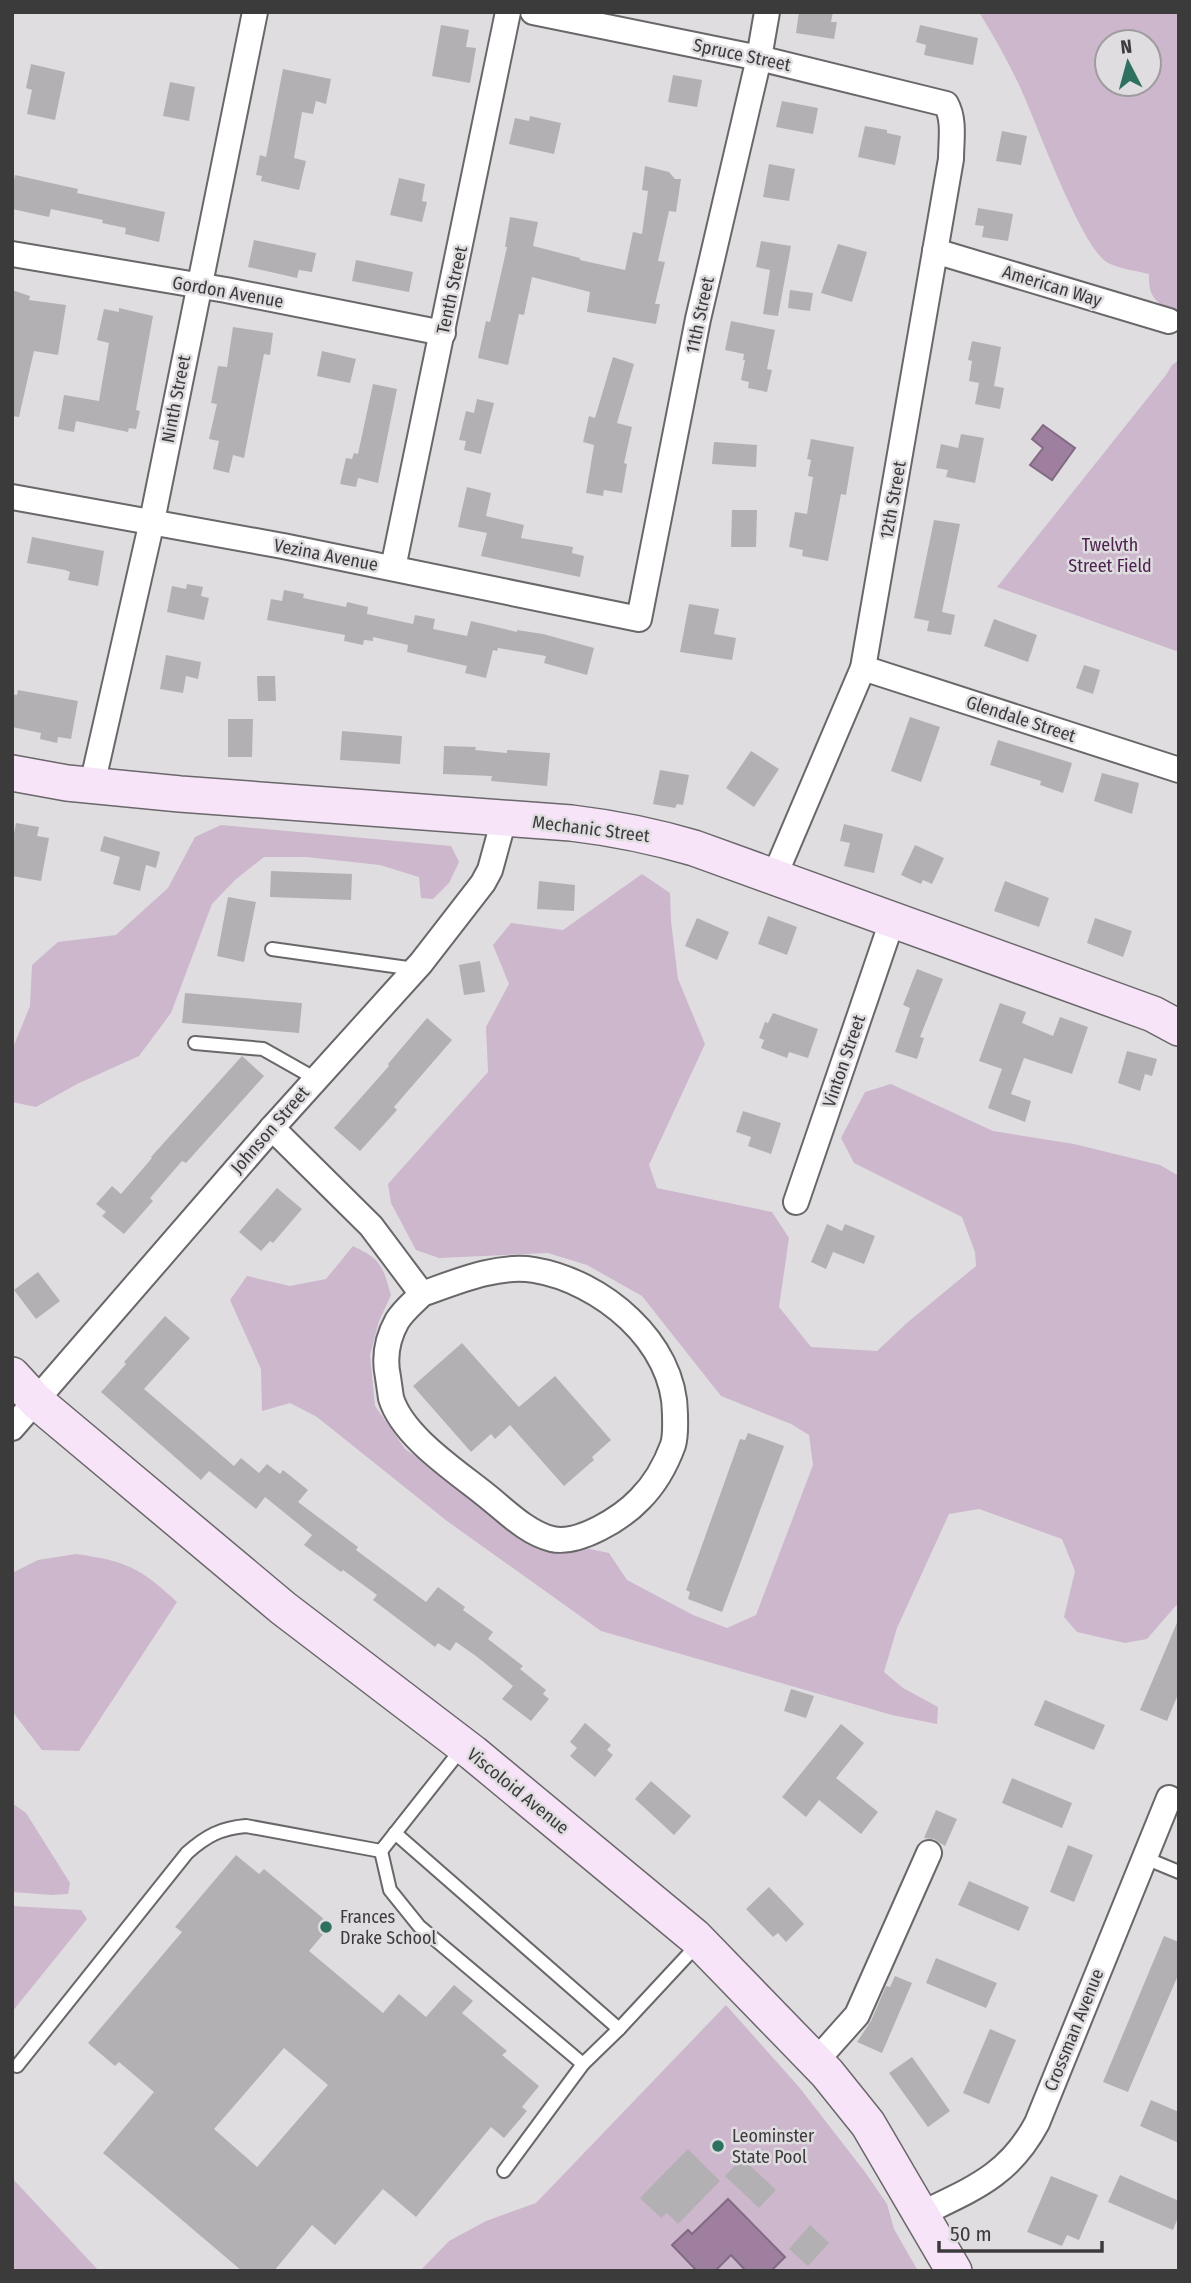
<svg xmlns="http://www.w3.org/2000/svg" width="1191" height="2283" viewBox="0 0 1191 2283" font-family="'Fira Sans Condensed',sans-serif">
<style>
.green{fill:#ccb7cd;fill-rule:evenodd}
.water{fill:#9f7fa0;stroke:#816b82;stroke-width:2}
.building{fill:#b3b0b3;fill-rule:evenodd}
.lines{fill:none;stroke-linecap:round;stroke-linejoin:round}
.lane-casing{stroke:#696769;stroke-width:16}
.street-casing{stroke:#696769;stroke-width:28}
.secondary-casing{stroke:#696769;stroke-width:38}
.lane{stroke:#fff;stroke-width:12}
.street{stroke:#fff;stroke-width:24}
.secondary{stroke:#f8e4f9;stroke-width:35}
.poi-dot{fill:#2f7161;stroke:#e0dde0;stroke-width:2.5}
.labels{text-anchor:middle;stroke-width:5;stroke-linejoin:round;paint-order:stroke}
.street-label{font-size:18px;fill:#3c3b3c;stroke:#e0dde0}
.park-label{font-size:18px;fill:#4d2350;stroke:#e0dde0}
.poi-label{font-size:18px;fill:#3c3b3c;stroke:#e0dde0;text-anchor:start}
</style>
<rect width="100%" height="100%" fill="#e0dde0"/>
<g class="green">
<path d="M979 12H1179V314C1158 303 1148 300 1149 274 1137 271 1120 269 1108 263 1081 248 1036 121 1020 87 1008 61 994 37 979 12ZM1107 42H1149V84H1107Z"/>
<polygon points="1179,360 1179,652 997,587 1166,375 1172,365"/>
<polygon points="221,825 451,846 459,862 449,883 433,899 421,898 419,877 380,865 306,857 264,857 235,880 212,904 171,1013 139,1056 77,1084 36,1107 12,1102 12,1050 30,1006 32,965 58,942 116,935 168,888 195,837"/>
<path d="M642 874 670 893 671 921 678 979 705 1044 649 1165 657 1188 772 1212 789 1238 779 1307 811 1347 877 1351 908 1322 976 1266 975 1252 962 1217 854 1163 841 1138 865 1092 891 1084 993 1131 1074 1144 1160 1165 1179 1176V1602L1147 1639 1125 1643 1077 1632 1064 1617 1075 1571 1062 1539 979 1509 949 1514 897 1628 884 1672 903 1688 938 1707 937 1724 892 1715 601 1631 447 1521 317 1417 290 1403 262 1411 261 1369 230 1300 247 1276 290 1286 326 1279 353 1246C382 1260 382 1265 391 1295L379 1321 370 1355 375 1406 405 1449 542 1541 561 1551 590 1549 609 1553 627 1580 693 1615 727 1628 756 1615 813 1465 809 1435 791 1424 721 1396 642 1296 587 1265 548 1253 439 1258 416 1250 391 1203 388 1184 488 1072 486 1027 509 984 493 945 511 923 563 930Z"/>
<path d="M76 1554C126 1561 139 1567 177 1602L79 1751 42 1750 12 1711V1573L38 1560Z"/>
<polygon points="12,1803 26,1813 70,1883 68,1894 52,1895 12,1892"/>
<polygon points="12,1906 81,1910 87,1919 12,2012"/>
<polygon points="726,2005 799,2087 865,2172 887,2204 894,2229 918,2271 420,2271 449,2241 486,2221 536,2203"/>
<polygon points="12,2178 99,2271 12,2271"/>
</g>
<g class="water">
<polygon points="1043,425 1075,448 1052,480 1030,465 1043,448 1032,439"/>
<polygon points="728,2199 785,2257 771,2271 746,2271 731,2255 715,2271 697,2271 672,2245 688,2230 692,2234"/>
</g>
<g class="building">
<polygon points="799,12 833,12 831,22 837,22 834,39 796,33"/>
<polygon points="441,25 469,30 466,47 476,48 470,83 432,76"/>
<polygon points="920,25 978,38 973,65 924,55 926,45 916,42"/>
<polygon points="31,64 65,72 55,120 27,114 32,90 26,88"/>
<polygon points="283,69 331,79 326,104 316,101 313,114 302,112 294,158 306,161 299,190 261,181 262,176 256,175 260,155 266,157"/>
<polygon points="673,75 702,80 697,107 668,102"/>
<polygon points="170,82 195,87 189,121 163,116"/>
<polygon points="782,101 818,108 813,134 776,127"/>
<polygon points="530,116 561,123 554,154 509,144 515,118 529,121"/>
<polygon points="865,126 887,130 887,133 901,136 895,165 858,157"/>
<polygon points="1002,131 1027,136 1021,165 996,161"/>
<polygon points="769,164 795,169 789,201 763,197"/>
<polygon points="645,166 669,172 675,179 681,179 676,212 669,211 658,261 665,262 655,304 660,304 656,324 587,312 590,292 532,277 524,315 519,314 508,365 478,358 486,321 490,322 507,247 505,247 510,217 538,222 533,246 580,258 580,260 625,270 633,232 642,234 648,191 642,190"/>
<polygon points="15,175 78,189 77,193 165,212 159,242 125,234 126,228 102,223 103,220 51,209 49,217 12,209 12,190"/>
<polygon points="399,178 425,184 422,201 427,202 422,222 390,215"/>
<polygon points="978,208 1013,214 1008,241 982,237 984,226 975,225"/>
<polygon points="254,240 316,253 312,272 299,270 297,278 248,267"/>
<polygon points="761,241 791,246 778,316 763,314 770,270 756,267"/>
<polygon points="838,244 867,252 852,302 821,293"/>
<polygon points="356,260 413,272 409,292 352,281"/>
<polygon points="12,290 30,296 29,300 66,305 58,355 34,351 19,417 12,416"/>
<polygon points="790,290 813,293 810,311 788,308"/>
<polygon points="119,308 153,316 136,410 140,411 136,429 129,428 128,432 76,421 74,432 58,429 64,395 99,401 109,343 97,340 104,309 119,312"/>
<polygon points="731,321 775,330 767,369 772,370 767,392 748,388 749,382 741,380 745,360 743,360 744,354 725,350"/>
<polygon points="233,327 273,333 270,355 264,354 244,458 233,455 229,473 213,469 219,441 209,439 217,404 211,403 218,366 227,367"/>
<polygon points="972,341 1001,347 994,386 1004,388 1000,409 975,404 979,383 969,381 972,361 968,360"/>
<polygon points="322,351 356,359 350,383 317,376"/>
<polygon points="613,357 634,364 617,423 632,427 624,463 627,464 622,493 604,490 603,496 586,493 594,445 583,442 589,416 595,418"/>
<polygon points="373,384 397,389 378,483 358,478 356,487 340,484 346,458 352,459 354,453 358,454"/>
<polygon points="477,399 494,403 481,454 464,450 466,441 459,440 466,411 474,413"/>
<polygon points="961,434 984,438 975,483 946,477 948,470 936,468 941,444 958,448"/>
<polygon points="811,439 854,447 846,495 841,494 828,561 802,556 803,550 789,547 795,512 807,514 813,477 808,476 811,460 807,459"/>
<polygon points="714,442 757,445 756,467 712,464"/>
<polygon points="467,487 491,493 486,516 524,525 521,538 573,547 572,553 584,556 580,577 481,556 487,533 458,527"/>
<polygon points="732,510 757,510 756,547 731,547"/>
<polygon points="934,520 960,524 942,612 955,615 951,635 927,631 929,621 914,618"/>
<polygon points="32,537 104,551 98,586 68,580 70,572 65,570 27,563"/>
<polygon points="187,584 203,587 201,596 209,598 204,620 167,612 172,586 186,589"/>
<polygon points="284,590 304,594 303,598 346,607 347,602 368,607 367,614 413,624 415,615 435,619 433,629 467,636 471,621 517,632 517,630 543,634 594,648 587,675 544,663 546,656 498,648 497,651 493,650 486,678 465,673 467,666 407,652 408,645 373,637 373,641 364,640 363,645 344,641 345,635 267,620 271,599 282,601"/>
<polygon points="689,604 719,609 714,634 736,638 732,660 680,652"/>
<polygon points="994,619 1037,635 1028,662 984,646"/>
<polygon points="166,655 201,662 198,679 186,676 183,693 160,689"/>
<polygon points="1084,665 1100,670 1093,694 1076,688"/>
<polygon points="257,676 275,676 276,701 258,701"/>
<polygon points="18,690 78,701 71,739 58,737 57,743 40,739 41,733 12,727 12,694 17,695"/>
<polygon points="910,717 940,727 921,782 891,771"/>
<polygon points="228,719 253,719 252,757 228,757"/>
<polygon points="342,731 402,736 400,764 340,760"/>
<polygon points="998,740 1072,763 1063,793 1040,785 1041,781 990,765"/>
<polygon points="444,746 476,747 475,750 507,753 507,750 550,753 547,786 491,781 492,776 443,774"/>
<polygon points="751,751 779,769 754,807 726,788"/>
<polygon points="660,770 689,775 683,805 677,804 675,808 653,804"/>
<polygon points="1102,773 1139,783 1132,814 1094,801"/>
<polygon points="16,823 39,827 37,836 49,838 41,881 12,876 12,843"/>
<polygon points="844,824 883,834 874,873 844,866 850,843 840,841"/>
<polygon points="104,836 160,852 156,868 146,865 140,891 113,884 120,857 100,851"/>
<polygon points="915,845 944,858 932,884 923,880 921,884 901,875"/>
<polygon points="271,871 352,874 351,900 270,897"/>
<polygon points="539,881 575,885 574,911 537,909"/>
<polygon points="1005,881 1049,898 1039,927 994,911"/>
<polygon points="228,897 256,902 244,962 217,956"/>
<polygon points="768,916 797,927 787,955 758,944"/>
<polygon points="697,918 729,932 717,960 685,946"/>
<polygon points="1095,918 1132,931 1123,957 1087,943"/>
<polygon points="480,961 485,992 464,995 459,965"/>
<polygon points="917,969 943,979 920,1037 924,1038 917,1059 895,1052 910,1008 903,1005"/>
<polygon points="185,993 302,1003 299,1033 182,1023"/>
<polygon points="1000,1003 1026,1012 1022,1023 1053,1036 1060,1017 1088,1027 1072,1074 1024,1058 1011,1094 1031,1101 1025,1122 988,1108 1002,1069 979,1061"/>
<polygon points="773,1013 818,1029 808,1058 789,1052 787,1058 761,1048 764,1040 759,1038 765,1022 768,1023"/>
<polygon points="427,1018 452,1040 394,1107 397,1110 360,1151 334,1128 389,1066 388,1064"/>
<polygon points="1127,1051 1157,1059 1152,1076 1145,1074 1140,1091 1118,1083"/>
<polygon points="242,1056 264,1076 186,1163 182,1161 150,1198 153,1201 124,1234 102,1216 106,1212 96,1204 112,1186 121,1194 152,1158 151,1157"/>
<polygon points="743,1111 781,1123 771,1154 748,1146 751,1137 736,1132"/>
<polygon points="277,1188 302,1209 273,1243 270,1241 261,1251 239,1232"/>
<polygon points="827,1224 842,1231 845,1224 875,1236 864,1264 833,1252 826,1269 811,1262"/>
<polygon points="38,1272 60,1301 36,1319 14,1290"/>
<polygon points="165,1316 190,1338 144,1389 234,1466 241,1458 259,1473 267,1464 280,1474 283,1470 308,1490 298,1502 358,1547 356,1550 426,1602 438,1587 465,1607 463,1610 493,1632 488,1639 523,1666 520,1669 546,1690 543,1694 549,1699 531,1721 502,1699 513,1686 476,1656 456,1642 450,1651 438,1643 435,1647 373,1600 377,1595 343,1570 341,1572 304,1545 312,1535 265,1497 256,1509 209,1471 201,1480 101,1392 126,1364 124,1362"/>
<polygon points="462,1343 519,1407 555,1376 611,1440 592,1457 594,1460 564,1486 510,1425 495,1439 491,1434 471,1452 413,1386"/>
<polygon points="748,1433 784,1446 722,1612 688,1599 690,1592 686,1590 740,1439 745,1440"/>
<polygon points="1179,1618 1179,1692 1167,1721 1140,1710"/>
<polygon points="791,1689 814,1696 806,1718 784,1711"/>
<polygon points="1045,1700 1105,1725 1094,1750 1034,1725"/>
<polygon points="585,1723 611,1745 607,1750 613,1755 595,1777 570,1756 577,1748 570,1742"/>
<polygon points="841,1724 864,1743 836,1778 878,1812 861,1834 819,1800 806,1817 782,1797"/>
<polygon points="1012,1778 1072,1803 1062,1828 1002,1803"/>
<polygon points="651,1781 691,1816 674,1835 635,1799"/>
<polygon points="936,1810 957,1819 945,1846 934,1839 924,1838"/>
<polygon points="1068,1845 1093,1855 1074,1902 1050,1892"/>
<path d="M236 1855 259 1874 264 1869 331 1925 309 1951 383 2013 399 1994 426 2017 454 1985 473 2001 462 2013 507 2051 502 2055 539 2086 522 2107 527 2111 504 2138 491 2127 416 2217 383 2189 335 2245 312 2225 274 2271H242L103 2153 154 2092 119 2062 115 2066 88 2043 182 1932 175 1927ZM284 2048 328 2085 257 2167 214 2129Z"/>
<polygon points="969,1881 1029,1907 1019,1931 958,1905"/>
<polygon points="769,1887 804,1924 786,1942 778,1933 773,1937 746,1909"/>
<polygon points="1164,1936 1179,1942 1179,1973 1128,2092 1103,2082"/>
<polygon points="936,1958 997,1983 986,2008 926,1983"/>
<polygon points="895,1976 912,1983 882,2053 857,2042 871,2021 886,1986 890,1987"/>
<polygon points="990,2029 1016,2040 989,2104 963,2093"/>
<polygon points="912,2057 950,2111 928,2127 889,2073"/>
<polygon points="1151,2100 1179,2112 1179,2143 1140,2126"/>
<polygon points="688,2149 720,2181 678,2224 667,2213 661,2218 640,2198"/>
<polygon points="742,2158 776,2190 759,2208 725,2176"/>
<polygon points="1120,2175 1179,2201 1179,2215 1173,2230 1108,2202"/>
<polygon points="1051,2176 1098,2195 1079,2240 1067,2235 1062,2246 1027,2232"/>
<polygon points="810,2225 829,2243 808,2266 789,2249"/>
</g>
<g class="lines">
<defs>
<g id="lane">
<polyline points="272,949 415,969"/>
<polyline points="195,1043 263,1049 316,1079"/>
<polyline points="395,1833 619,2029"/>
<polyline points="381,1851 390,1890 419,1926 583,2064"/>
<polyline points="381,1851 463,1747"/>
<polyline points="1145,1858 1179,1872"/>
<path d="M17 2066 187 1853C206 1836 221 1828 246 1826L381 1851"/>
<polyline points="504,2171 583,2064 619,2029 699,1943"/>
</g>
<g id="street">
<path d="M533 12 759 58 946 104C955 120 951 141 951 159L863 668 774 877"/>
<polyline points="935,251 1169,321"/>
<polyline points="12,254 226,290 443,333"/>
<polyline points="12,497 283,546 639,619 698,319 759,58 767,12"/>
<polyline points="393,568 508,12"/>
<polyline points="863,668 1179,770"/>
<polyline points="92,785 152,521 255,12"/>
<path d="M272 1128 371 1226 422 1294C414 1302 403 1311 397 1321 387 1339 384 1358 388 1377 389 1384 390 1391 391 1398 402 1435 453 1469 482 1492 503 1508 526 1533 552 1539 579 1545 622 1518 640 1499 655 1484 666 1464 673 1445 676 1435 675 1425 675 1414 675 1342 601 1281 534 1270 498 1264 456 1282 422 1294"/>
<polyline points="796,1202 892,921"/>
<polyline points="12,1428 272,1128 421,963 483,883 490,870 504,819"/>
<polyline points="816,2061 857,2015 929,1853"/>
<path d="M921 2214C972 2189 1009 2176 1037 2123L1169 1798"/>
</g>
<g id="secondary">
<path d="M12 773 67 783 180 794 571 823C613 828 653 836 694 848L1153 1014 1179 1028"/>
<polyline points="12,1375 36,1401 283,1608 473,1753 695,1937 827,2073 868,2124 954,2271"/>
</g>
</defs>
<use href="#lane" class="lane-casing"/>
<use href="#street" class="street-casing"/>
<use href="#secondary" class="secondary-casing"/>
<use href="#lane" class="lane"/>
<use href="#street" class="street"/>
<use href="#secondary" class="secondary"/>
</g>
<g class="poi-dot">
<circle cx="326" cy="1927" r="7"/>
<circle cx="718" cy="2146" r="7"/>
</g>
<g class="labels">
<g class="street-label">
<text transform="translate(742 55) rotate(12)" y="6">Spruce Street</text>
<text transform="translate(1052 286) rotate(17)" y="6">American Way</text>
<text transform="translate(452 290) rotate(-78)" y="6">Tenth Street</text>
<text transform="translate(228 292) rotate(10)" y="6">Gordon Avenue</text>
<text transform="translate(700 315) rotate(-78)" y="6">11th Street</text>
<text transform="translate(176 399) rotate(-79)" y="6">Ninth Street</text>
<text transform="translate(893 500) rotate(-80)" y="6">12th Street</text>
<text transform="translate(326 555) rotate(11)" y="6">Vezina Avenue</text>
<text transform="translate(1021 719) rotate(18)" y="6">Glendale Street</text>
<text transform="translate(591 829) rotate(7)" y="6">Mechanic Street</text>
<text transform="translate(844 1061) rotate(-71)" y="6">Vinton Street</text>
<text transform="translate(270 1130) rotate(-49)" y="6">Johnson Street</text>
<text transform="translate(518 1791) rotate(39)" y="6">Viscoloid Avenue</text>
<text transform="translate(1074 2030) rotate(-68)" y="6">Crossman Avenue</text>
</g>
<g class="park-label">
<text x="1110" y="551">Twelvth<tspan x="1110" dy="21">Street Field</tspan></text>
</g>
<g class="poi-label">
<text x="340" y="1923">Frances<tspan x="340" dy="21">Drake School</tspan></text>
<text x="732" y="2142">Leominster<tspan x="732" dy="21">State Pool</tspan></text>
</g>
</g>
<rect width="1191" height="2283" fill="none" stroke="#3c3b3c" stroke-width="28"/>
<g transform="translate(1128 63) rotate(354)"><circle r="33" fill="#e0dde0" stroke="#9e9c9e" stroke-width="2"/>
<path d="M0-5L12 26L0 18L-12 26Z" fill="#2f7161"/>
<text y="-10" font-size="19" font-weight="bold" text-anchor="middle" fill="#3c3b3c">N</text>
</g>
<path d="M939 2241v10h163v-10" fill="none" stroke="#3c3b3c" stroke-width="3.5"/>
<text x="950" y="2241" font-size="21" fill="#3c3b3c" stroke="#e0dde0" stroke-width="5" paint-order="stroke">50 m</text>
</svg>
